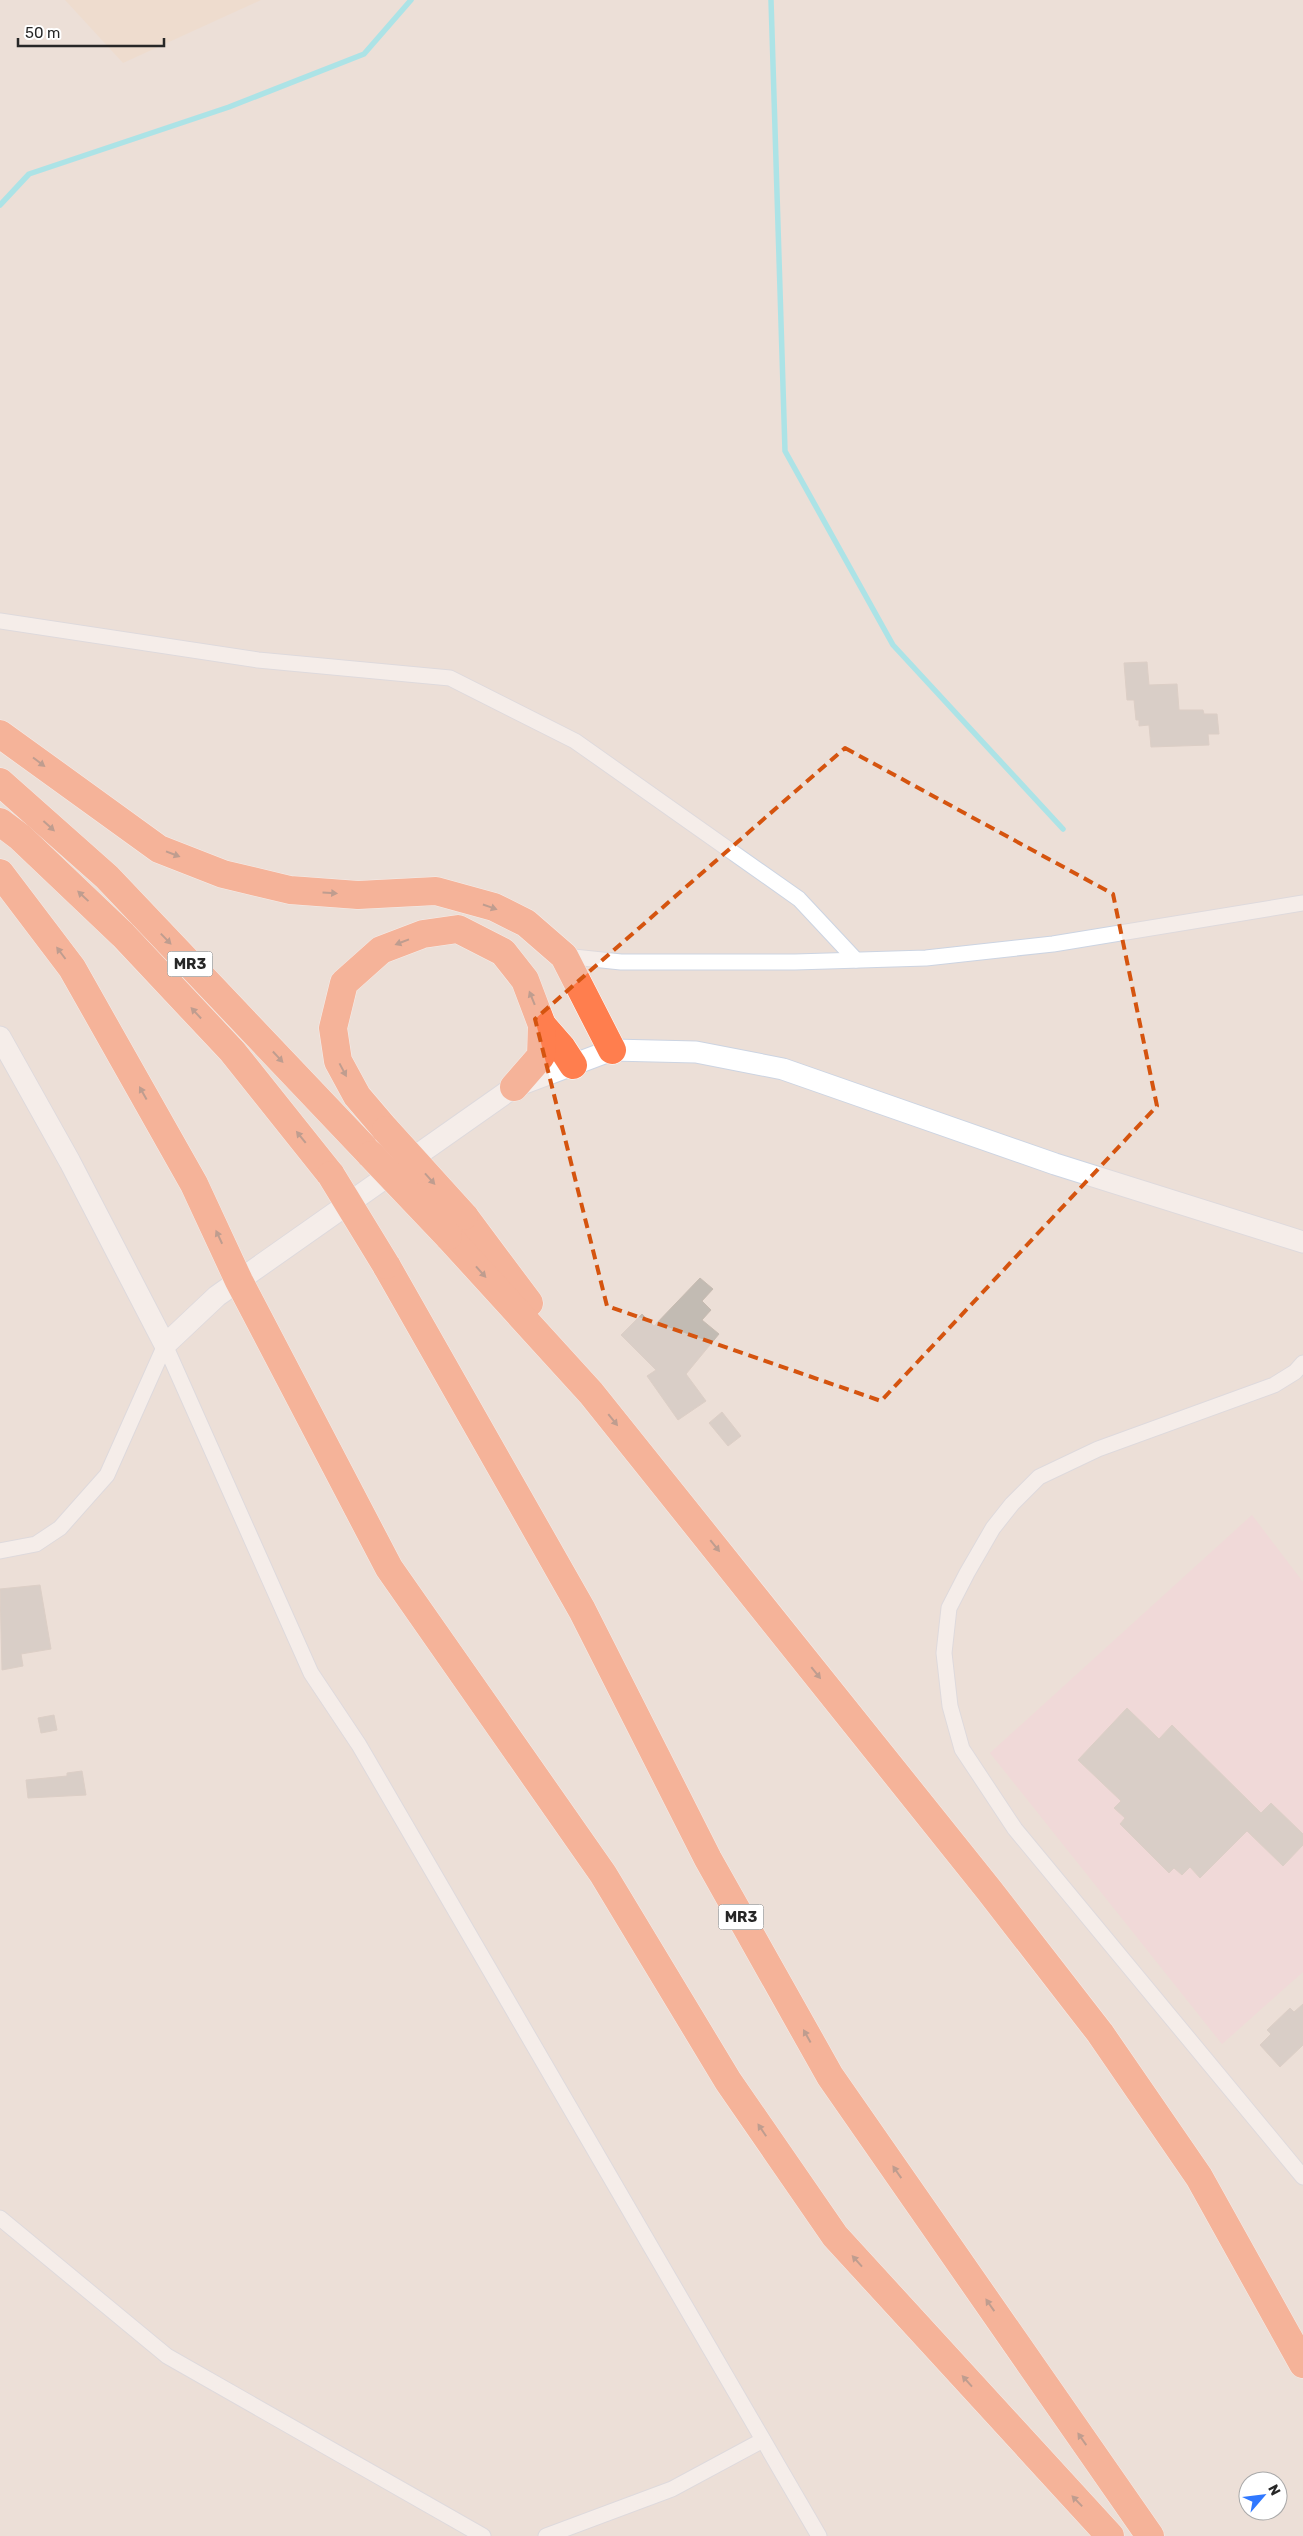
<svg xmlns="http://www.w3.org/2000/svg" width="1303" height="2536" viewBox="0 0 1303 2536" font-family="Rubik,sans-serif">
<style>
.education{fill:#efdac4}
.medical{fill:#f4d2d9}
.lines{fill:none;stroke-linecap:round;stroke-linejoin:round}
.stream{stroke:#5ee9f9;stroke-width:5.5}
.building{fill:#c2bbb3;stroke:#c7bbb1}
.street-casing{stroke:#ccd4e2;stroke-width:17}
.secondary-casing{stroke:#ccd4e2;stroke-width:23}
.highway-casing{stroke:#fff;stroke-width:29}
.street{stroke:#fff;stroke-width:15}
.secondary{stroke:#fff;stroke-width:21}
.highway{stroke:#ff7e4e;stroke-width:28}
.highway-bridge-casing{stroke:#fff;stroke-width:29;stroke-linecap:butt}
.highway-bridge{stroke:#ff7e4e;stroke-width:28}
.oneway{fill:#884e39}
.marked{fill:none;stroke:#d5540f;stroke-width:4;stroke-dasharray:10 6;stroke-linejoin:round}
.labels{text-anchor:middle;stroke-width:4;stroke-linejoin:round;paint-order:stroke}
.shield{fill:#fff;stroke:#686868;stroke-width:1}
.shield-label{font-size:15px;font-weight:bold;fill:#272727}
</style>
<rect width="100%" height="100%" fill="#ecdfd7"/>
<polygon class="education" points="65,0 261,0 123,63"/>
<polygon class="medical" points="1252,1515 1303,1582 1303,1972 1222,2044 990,1753"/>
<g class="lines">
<g class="stream">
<polyline points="771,0 785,451 893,645 1063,829"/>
<polyline points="0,205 29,174 229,107 364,54 411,0"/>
</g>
</g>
<g class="building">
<polygon points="1147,662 1149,685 1177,684 1179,710 1203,710 1204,714 1217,714 1219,734 1208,734 1209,745 1151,747 1149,725 1139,726 1139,720 1136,720 1134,700 1127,700 1124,663"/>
<polygon points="700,1278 713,1289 702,1301 711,1310 702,1320 719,1334 686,1374 706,1401 678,1420 647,1376 656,1370 621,1335 642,1314 654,1326"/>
<polygon points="722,1412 741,1436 728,1446 709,1423"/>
<polygon points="40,1585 51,1649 21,1654 23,1666 2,1670 0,1589"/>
<polygon points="1127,1708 1159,1739 1172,1725 1261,1813 1271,1803 1303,1834 1303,1845 1283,1866 1247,1831 1200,1878 1190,1867 1182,1875 1174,1868 1169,1873 1120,1824 1125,1818 1114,1808 1121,1801 1078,1760"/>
<polygon points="54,1715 57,1730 41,1733 38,1718"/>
<polygon points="82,1771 86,1795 28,1798 26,1780 67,1776 67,1773"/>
<polygon points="1303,2004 1303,2045 1280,2067 1260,2045 1271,2034 1267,2030 1290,2008 1294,2012"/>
</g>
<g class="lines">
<defs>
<g id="street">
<polyline points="0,621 258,660 450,678 575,741 799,899 856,960"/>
<polyline points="564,956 621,962 795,962 926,958 1053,944 1303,903"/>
<polyline points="165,1345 311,1673 359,1745 819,2536"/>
<polyline points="1303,1363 1295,1372 1274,1385 1098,1449 1039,1477 1012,1504 993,1528 967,1573 949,1608 944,1653 950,1706 962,1749 1015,1829 1303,2177"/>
<polyline points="0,1551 36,1544 60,1528 107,1475 165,1345"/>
<polyline points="0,2218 167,2356 483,2536"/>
<polyline points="546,2536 672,2489 763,2440"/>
</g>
<polyline id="secondary" points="0,1037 70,1162 165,1345 217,1296 514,1087 612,1050 696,1052 783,1069 1055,1164 1303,1242"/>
<g id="highway">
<polyline points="0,734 159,849 223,874 290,890 358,895 436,891 494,907 526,923 564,956 612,1050"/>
<polyline points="0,782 107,877 371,1155"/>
<polyline points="0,822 20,837 123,935 232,1051 331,1175"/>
<polyline points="0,873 72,968 194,1184 239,1281 389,1568 603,1874 728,2081 835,2236 1110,2536"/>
<polyline points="542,1025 562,1048 573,1065"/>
<polyline points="386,1130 357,1096 338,1061 333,1028 344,983 381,950 423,934 458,929 503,952 525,980 542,1025 541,1056 514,1087"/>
<polyline points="464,1216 529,1303"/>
<polyline points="448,1236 591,1393 989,1890 1100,2033 1199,2177 1303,2364"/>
<polyline points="386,1265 582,1610 708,1859 830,2076 1150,2536"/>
</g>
</defs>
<use href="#street" class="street-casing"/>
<use href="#secondary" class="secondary-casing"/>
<use href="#highway" class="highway-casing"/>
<use href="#street" class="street"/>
<use href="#secondary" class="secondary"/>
<use href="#highway" class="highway"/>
<defs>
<g id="highway-bridge">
<polyline points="386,1130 464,1216"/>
<polyline points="371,1155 448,1236"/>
<polyline points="331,1175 386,1265"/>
</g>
</defs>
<use href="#highway-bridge" class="highway-bridge-casing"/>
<use href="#highway-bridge" class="highway-bridge"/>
</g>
<defs><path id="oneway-solid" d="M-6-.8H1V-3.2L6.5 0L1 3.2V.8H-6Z" transform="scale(1.25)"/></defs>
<g class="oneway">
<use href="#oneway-solid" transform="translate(39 762) rotate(37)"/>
<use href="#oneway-solid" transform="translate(49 826) rotate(42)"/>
<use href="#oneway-solid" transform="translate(173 854) rotate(21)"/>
<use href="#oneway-solid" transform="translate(330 893) rotate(4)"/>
<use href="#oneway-solid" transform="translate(83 896) rotate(-137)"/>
<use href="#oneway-solid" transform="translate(490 907) rotate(19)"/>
<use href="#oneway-solid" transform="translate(166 939) rotate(46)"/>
<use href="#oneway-solid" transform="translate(402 942) rotate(159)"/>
<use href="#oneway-solid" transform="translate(61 953) rotate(-127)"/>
<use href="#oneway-solid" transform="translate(532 998) rotate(-112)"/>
<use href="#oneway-solid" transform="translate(196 1013) rotate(-133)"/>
<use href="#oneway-solid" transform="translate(278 1057) rotate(47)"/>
<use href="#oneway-solid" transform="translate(343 1070) rotate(62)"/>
<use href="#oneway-solid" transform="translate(143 1093) rotate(-119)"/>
<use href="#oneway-solid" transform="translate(301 1137) rotate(-129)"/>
<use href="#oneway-solid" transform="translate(430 1179) rotate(48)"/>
<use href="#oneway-solid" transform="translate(219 1237) rotate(-115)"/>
<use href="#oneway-solid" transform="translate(481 1272) rotate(48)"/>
<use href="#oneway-solid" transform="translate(613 1420) rotate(51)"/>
<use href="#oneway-solid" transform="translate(715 1546) rotate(51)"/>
<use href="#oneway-solid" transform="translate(816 1673) rotate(51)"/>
<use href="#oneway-solid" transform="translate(807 2036) rotate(-119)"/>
<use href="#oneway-solid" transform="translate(762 2130) rotate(-124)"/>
<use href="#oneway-solid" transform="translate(897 2172) rotate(-125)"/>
<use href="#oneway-solid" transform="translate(857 2261) rotate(-132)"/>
<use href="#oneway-solid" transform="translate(990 2305) rotate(-125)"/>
<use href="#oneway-solid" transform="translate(967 2381) rotate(-132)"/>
<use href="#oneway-solid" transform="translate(1082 2439) rotate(-125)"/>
<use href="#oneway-solid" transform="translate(1077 2501) rotate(-134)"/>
</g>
<path d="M0 0H1303V2536H0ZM845 748 1113 894 1157 1106 881 1401 607 1306 535 1019Z" fill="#ecdfd7" fill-opacity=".55" fill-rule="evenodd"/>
<path class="marked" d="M845 748 1113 894 1157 1106 881 1401 607 1306 535 1019Z"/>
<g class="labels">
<g class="shield">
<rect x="167.5" y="951.5" width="45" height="25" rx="4"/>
<rect x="718.5" y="1904.5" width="45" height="25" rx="4"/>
</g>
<g class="shield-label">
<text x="190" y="969">MR3</text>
<text x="741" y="1922">MR3</text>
</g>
</g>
<g transform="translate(1263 2496) rotate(62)"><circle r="24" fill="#ffffff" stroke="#a9a9a9"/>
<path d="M0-4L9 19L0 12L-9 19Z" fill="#3078ff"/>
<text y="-8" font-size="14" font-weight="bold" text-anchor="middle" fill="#272727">N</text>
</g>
<path d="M18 38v8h146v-8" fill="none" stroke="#272727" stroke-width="2.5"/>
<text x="25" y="38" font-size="15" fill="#272727" stroke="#ffffff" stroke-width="4" paint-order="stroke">50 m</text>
</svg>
